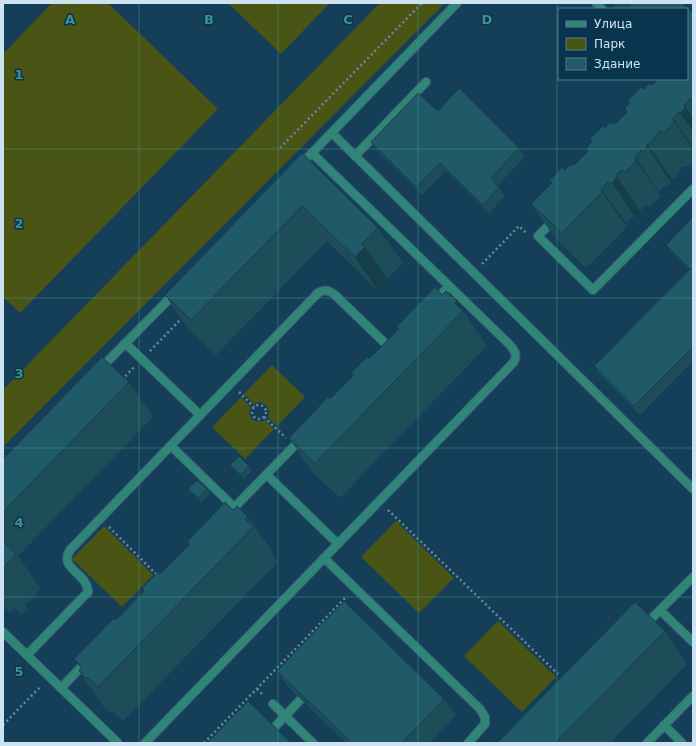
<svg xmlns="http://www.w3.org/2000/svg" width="696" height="746" viewBox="0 0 696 746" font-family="'DejaVu Sans',sans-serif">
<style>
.green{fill:#495415}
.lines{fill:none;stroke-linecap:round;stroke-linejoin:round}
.service-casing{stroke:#365d74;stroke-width:10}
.minor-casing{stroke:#365d74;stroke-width:10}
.path{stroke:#68899d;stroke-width:2.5;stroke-dasharray:2 3;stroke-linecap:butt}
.service{stroke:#318576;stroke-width:8}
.minor{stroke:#318576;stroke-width:8}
.wall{fill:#1c4d59}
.shaded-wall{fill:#163e49}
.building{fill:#205968;stroke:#163e49}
.grid{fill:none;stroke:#3e918f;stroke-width:1;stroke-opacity:0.55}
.grid-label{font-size:13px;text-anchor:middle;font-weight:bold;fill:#3e918f;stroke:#08354d;stroke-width:3;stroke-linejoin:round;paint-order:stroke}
</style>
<rect width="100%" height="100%" fill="#153f58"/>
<g class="green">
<polygon points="52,3 108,3 218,109 20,313 3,297 3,54"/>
<polygon points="228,3 330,3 281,54"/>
<polygon points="380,3 445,3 3,447 3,390"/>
<path d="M272 365 305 397 277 426 268 417C272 408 263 399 254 404L244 394Z"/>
<path d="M241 397 251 407C246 416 255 425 265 420L274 429 245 459 212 427Z"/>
<polygon points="396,521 454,578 419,613 361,557"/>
<polygon points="104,526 153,575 122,607 72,559"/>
<polygon points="498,621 556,677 522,712 464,656"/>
</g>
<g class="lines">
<defs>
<g id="service">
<polyline points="596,3 602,9"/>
<polyline points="332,133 693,489"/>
<polyline points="355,156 426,82"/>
<polyline points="555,219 538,236 593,290 693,189"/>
<polyline points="434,302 449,286"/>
<polyline points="125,343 200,415"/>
<polyline points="171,446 235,508"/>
<polyline points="267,475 338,544"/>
<polyline points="225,517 302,438"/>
<polyline points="324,558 480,709 485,717 485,724 468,743"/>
<polyline points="660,610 693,642"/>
<polyline points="644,626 693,577"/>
<polyline points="3,632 118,743"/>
<path d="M27 655 88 592C88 573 58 569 70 550L318 293C324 289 329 290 335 295L390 348"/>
<polyline points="61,688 87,661"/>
<polyline points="273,704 313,743"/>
<polyline points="664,725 682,743"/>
<polyline points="272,730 301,699"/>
<path d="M145 743 513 363C518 356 515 351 510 345L312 153 457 3"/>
<polyline points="647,743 693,696"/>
</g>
<g id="minor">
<polyline points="299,166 312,153"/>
<polyline points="100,369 176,292"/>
</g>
</defs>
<use href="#service" class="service-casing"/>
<use href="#minor" class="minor-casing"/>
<g class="path">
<polyline points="280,148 422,3"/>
<polyline points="482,264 519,226 526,233"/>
<polyline points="150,351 183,317"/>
<polyline points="122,380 134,367"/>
<polyline points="239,392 254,407"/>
<circle cx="259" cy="412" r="7"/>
<polyline points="264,417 286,438"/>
<polyline points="388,510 558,674"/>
<polyline points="109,527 158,576"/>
<polyline points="257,689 264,696"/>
<polyline points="3,725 41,686"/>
<polyline points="204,743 346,597"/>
</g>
<use href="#service" class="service"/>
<use href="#minor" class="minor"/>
</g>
<g class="wall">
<polygon points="612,3 685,3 693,13 693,163 688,167 684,166 678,173 679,174 675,178 672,179 671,182 667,187 665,185 659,192 661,196 650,206 646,205 640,211 641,212 636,218 633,217 626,223 627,227 586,268 556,239 531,204 551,184 549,181 565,170 574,165 588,151 592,142 590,139 605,128 615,124 627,112 630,103 628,100 644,89 653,85 687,79 687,9 616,9"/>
<polygon points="438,111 519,148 525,157 498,185 505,196 489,213 446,171 422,195 377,151 371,142"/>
<polygon points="302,153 378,228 403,263 387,279 389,281 379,292 327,241 216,355 189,330 165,295"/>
<polygon points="693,217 693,361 640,415 600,375 594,366 689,270 672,253 666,245"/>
<polygon points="442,295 457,301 481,336 481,337 487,346 340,498 313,473 289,438 330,399 353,376 351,373 369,359 398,329 396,327"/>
<polygon points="129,382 153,417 18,556 41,589 25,605 27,608 21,614 15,608 10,613 3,606 3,459"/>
<polygon points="230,465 249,466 252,470 244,479 233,469"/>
<polygon points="188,489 207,489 210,493 201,503 191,493"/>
<polygon points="233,510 248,517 272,551 271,552 278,562 123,721 113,712 111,713 103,706 79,671 81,668 74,659 116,620 144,591 142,588 160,574 189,545 187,542"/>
<polygon points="665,631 687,664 610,743 497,743"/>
<polygon points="277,671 444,699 456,715 429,743 346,743 288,687"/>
</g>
<g class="shaded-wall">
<polygon points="685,3 693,14 684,5"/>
<polygon points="684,105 693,118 693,131 680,113"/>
<polygon points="673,118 693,147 693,149 674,122"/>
<polygon points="647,144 672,179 671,182 647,147"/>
<polygon points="635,157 659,192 661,196 636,161"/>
<polygon points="617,177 641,212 636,218 612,183"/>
<polygon points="601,189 626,223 627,227 602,192"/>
<polygon points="365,247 389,281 379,292 355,257"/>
<polygon points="457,301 481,336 481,337 463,311 455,303"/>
</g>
<g class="building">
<polygon points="626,3 685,3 684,5 693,13 693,98 691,98 684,105 685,108 680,113 679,112 673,118 674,122 664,133 660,131 653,138 654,139 650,144 647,144 647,147 642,152 641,150 635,157 636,161 625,172 621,170 615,176 617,177 612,183 608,182 601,189 602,192 562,233 531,204 552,183 549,181 562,167 565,170 570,165 574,165 588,151 587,147 592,142 590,139 603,126 605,128 610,123 615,124 627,112 625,108 630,102 628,100 641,87 644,89 649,84 653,85 658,79 687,79 687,9 632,9"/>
<polygon points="459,88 519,148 491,178 499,187 483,205 440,163 416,187 371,142 418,93 438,111"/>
<polygon points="302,153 378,228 362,244 365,247 355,257 302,206 191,320 165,295"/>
<polygon points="693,217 693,347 634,406 594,366 690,269 666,245"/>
<polygon points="435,287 442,295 446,291 457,301 455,303 463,311 315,463 289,438 328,397 330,399 354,375 351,373 367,357 369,359 399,329 396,327"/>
<polygon points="102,357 129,382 3,512 3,459"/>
<polygon points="239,456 249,466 241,475 230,465"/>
<polygon points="197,480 207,489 198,498 188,489"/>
<polygon points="225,502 233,510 237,506 248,517 245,519 253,527 98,687 88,677 86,678 79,671 82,667 74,659 114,618 116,620 144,591 142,588 158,572 160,574 190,544 187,542"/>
<polygon points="3,541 16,554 3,568"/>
<polygon points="344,601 444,699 402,743 352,743 277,671"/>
<polygon points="635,602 665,631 555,743 497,743"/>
<polygon points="248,701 291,743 207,743"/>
</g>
<path class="grid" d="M139 3V743M278 3V743M418 3V743M557 3V743M3 149H693M3 298H693M3 448H693M3 597H693"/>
<g class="grid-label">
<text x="70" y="24">A</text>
<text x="209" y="24">B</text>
<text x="348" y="24">C</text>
<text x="487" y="24">D</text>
<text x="19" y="79">1</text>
<text x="19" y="228">2</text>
<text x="19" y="378">3</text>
<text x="19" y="527">4</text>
<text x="19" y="676">5</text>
</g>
<rect width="696" height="746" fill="none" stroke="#cde3f2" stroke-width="8"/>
<rect x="558" y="8" width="130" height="72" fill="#08354d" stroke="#577b8f"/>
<rect x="566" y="21" width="20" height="6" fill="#318576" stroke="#577b8f"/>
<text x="594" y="28" font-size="12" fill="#cde3f2">Улица</text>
<rect x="566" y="38" width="20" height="12" fill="#495415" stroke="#577b8f"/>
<text x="594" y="48" font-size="12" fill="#cde3f2">Парк</text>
<rect x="566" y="58" width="20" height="12" fill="#205968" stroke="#577b8f"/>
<text x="594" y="68" font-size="12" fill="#cde3f2">Здание</text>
</svg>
